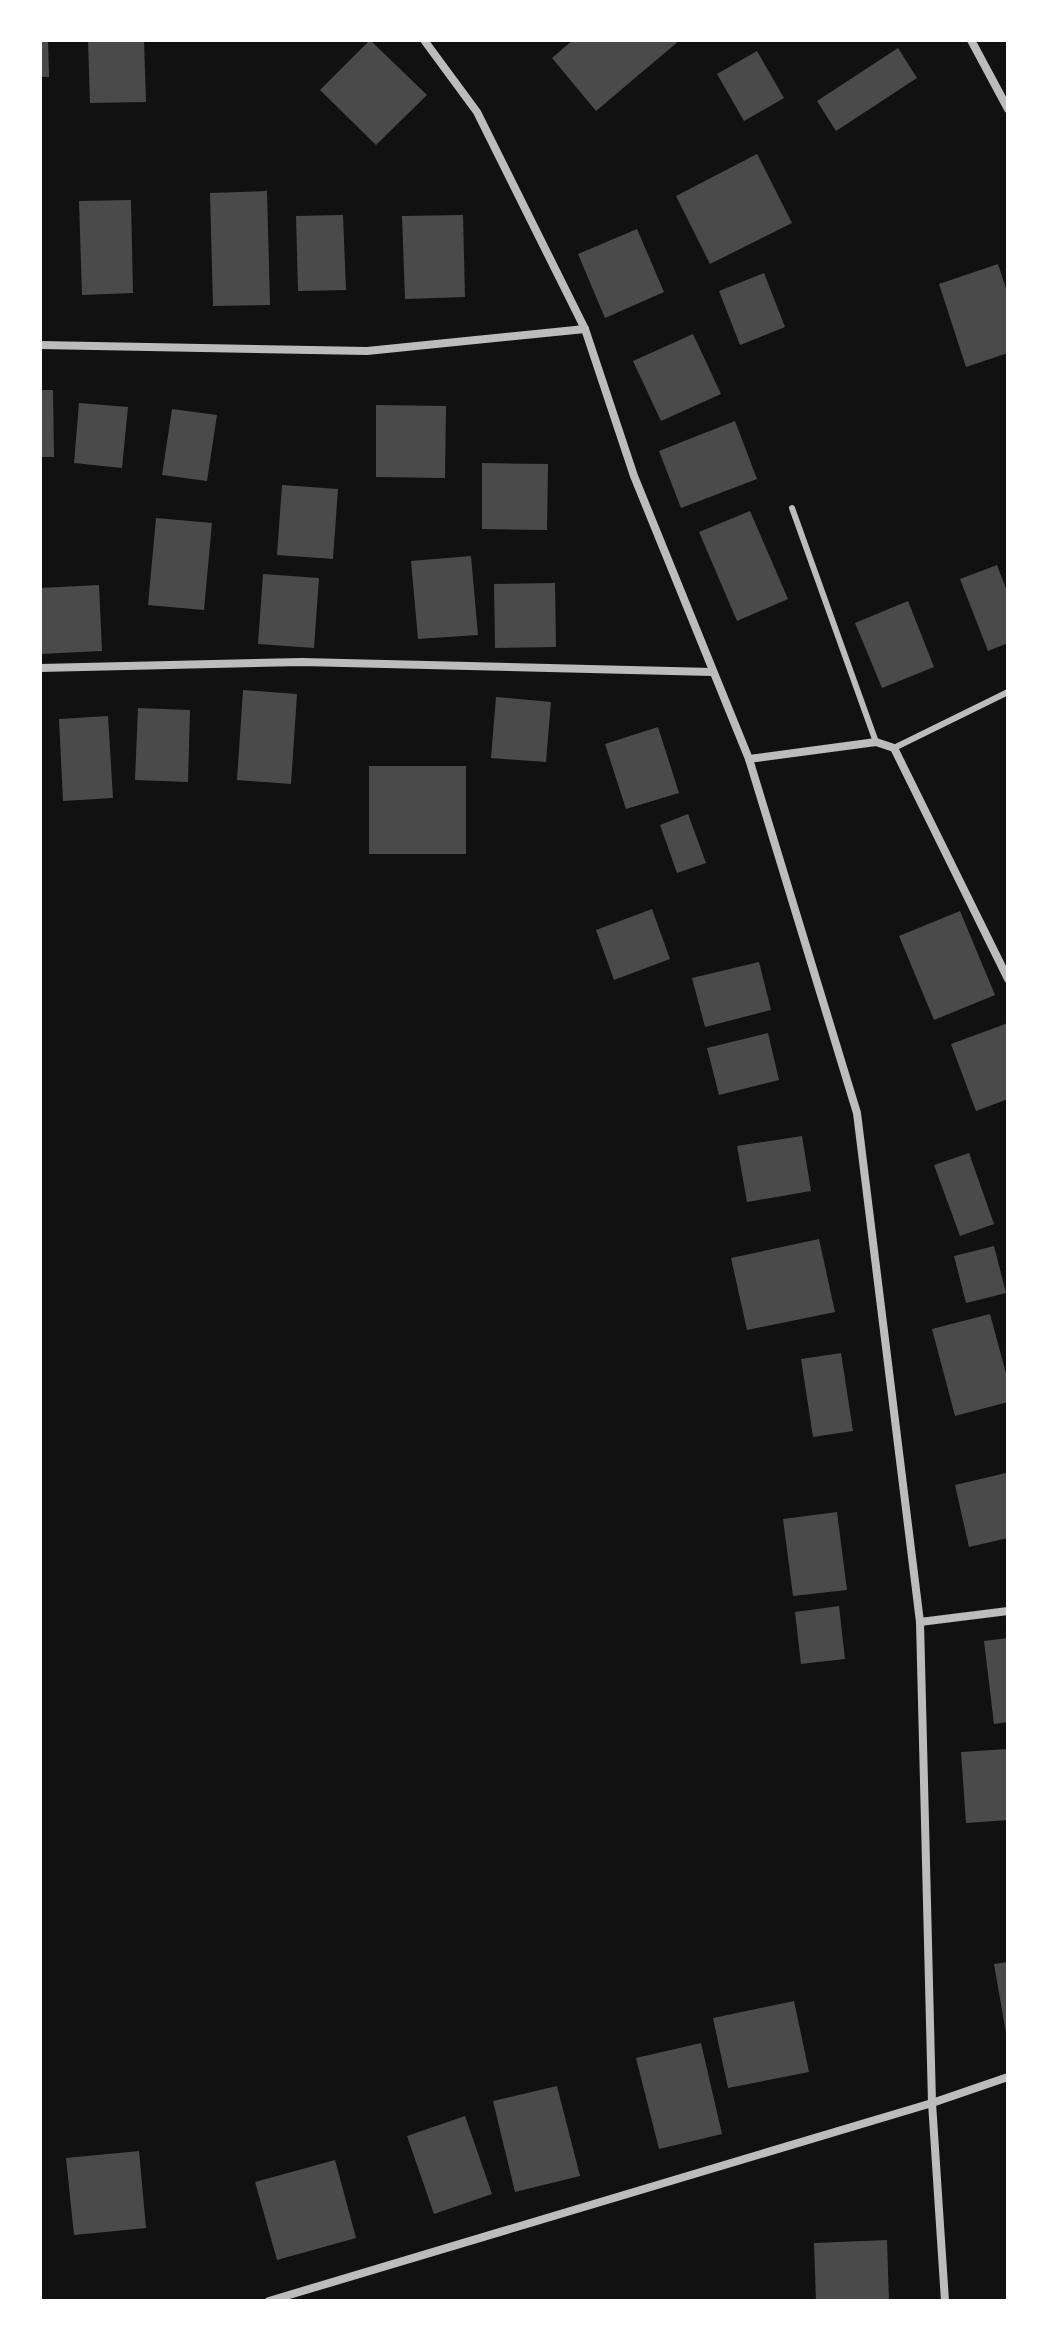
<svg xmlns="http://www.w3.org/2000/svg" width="1048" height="2341" viewBox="0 0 1048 2341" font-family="Lato,sans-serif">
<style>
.building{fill:#4a4a4a}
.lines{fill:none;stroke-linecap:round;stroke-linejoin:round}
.service{stroke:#bcbcbc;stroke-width:6}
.minor{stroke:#bcbcbc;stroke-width:8}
</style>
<rect width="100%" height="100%" fill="#111"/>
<g class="building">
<polygon points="40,40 48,40 49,77 40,77"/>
<polygon points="88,40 144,40 146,102 90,103"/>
<polygon points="370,40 427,95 376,145 320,90"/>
<polygon points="573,40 680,40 596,111 552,58"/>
<polygon points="898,48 917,78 836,131 817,101"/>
<polygon points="757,51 784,98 744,121 717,74"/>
<polygon points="757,154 792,223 710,264 676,196"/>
<polygon points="267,191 270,305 213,306 210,193"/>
<polygon points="131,200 133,293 82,295 79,201"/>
<polygon points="343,215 346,290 298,291 296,216"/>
<polygon points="463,215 465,297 405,299 402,216"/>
<polygon points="637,229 664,292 605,318 578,254"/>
<polygon points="998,264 1008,295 1008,353 966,367 939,284"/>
<polygon points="764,273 785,327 740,345 719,291"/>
<polygon points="693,334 721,394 661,421 633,361"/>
<polygon points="40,390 53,390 54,457 40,457"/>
<polygon points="79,403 128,407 122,468 74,463"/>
<polygon points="376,405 446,406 445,478 376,477"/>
<polygon points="172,409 217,415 207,481 162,475"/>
<polygon points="735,421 757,479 681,508 659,451"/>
<polygon points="482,463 548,464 547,530 482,529"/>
<polygon points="282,485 338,489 333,559 277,555"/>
<polygon points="750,511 788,599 737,621 699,532"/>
<polygon points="156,518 212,523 204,610 148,605"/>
<polygon points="471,556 478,635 418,639 411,561"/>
<polygon points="997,565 1008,594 1008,643 988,651 960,579"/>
<polygon points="263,574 319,578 314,648 258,644"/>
<polygon points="555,583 556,647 495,648 494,584"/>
<polygon points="99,585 102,651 40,654 40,588"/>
<polygon points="908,601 934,667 882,688 855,623"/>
<polygon points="243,690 297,694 291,784 237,780"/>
<polygon points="496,697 551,702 546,762 491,758"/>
<polygon points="138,708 190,710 188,782 135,780"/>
<polygon points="108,716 113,798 63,801 59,719"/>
<polygon points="658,727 679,793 626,809 605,744"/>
<rect x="369" y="766" width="97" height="88"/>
<polygon points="688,814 706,863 677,873 660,825"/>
<polygon points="652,909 670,959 614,980 596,930"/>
<polygon points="960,911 995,995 934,1020 899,936"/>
<polygon points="759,962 771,1010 705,1027 692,978"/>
<polygon points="1008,1023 1008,1099 976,1111 951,1044"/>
<polygon points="768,1033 779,1080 719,1095 707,1048"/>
<polygon points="802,1136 811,1191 747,1202 737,1146"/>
<polygon points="969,1153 994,1224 960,1236 934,1165"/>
<polygon points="819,1239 835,1312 747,1330 731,1258"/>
<polygon points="994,1246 1006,1293 966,1303 954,1256"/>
<polygon points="990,1314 1008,1381 1008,1402 955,1416 932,1329"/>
<polygon points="841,1353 853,1431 813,1437 801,1359"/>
<polygon points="1006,1473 1008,1483 1008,1538 969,1547 955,1485"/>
<polygon points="837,1512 847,1590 793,1596 783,1519"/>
<polygon points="839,1606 845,1659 801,1664 795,1612"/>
<polygon points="1008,1638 1008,1722 994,1724 984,1641"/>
<polygon points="1008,1749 1008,1820 966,1823 961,1752"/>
<polygon points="1008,1962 1008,2033 1006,2033 994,1964"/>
<polygon points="794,2001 809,2072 728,2088 713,2018"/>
<polygon points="701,2043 722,2134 659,2149 636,2058"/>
<polygon points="557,2086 580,2176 515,2192 493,2101"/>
<polygon points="465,2116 492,2194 434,2214 407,2136"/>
<polygon points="139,2151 146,2228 74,2235 66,2158"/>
<polygon points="335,2160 356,2238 277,2260 255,2182"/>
<polygon points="887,2240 889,2301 816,2301 814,2243"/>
</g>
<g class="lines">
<g class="service">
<polyline points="792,508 876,742"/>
<polyline points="894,748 1008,692"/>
</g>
<g class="minor">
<polyline points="424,40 477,112 585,329 634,476 749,759 857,1113 920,1622 932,2103 945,2301"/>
<polyline points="971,40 1008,109"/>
<polyline points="40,345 367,351 585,329"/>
<polyline points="40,668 302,662 712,672"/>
<polyline points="749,759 876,742 894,748 1008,979"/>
<polyline points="920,1622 1008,1611"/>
<polyline points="269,2301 932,2103 1008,2077"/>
</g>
</g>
<rect width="1048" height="2341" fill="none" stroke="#ffffff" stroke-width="84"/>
</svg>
